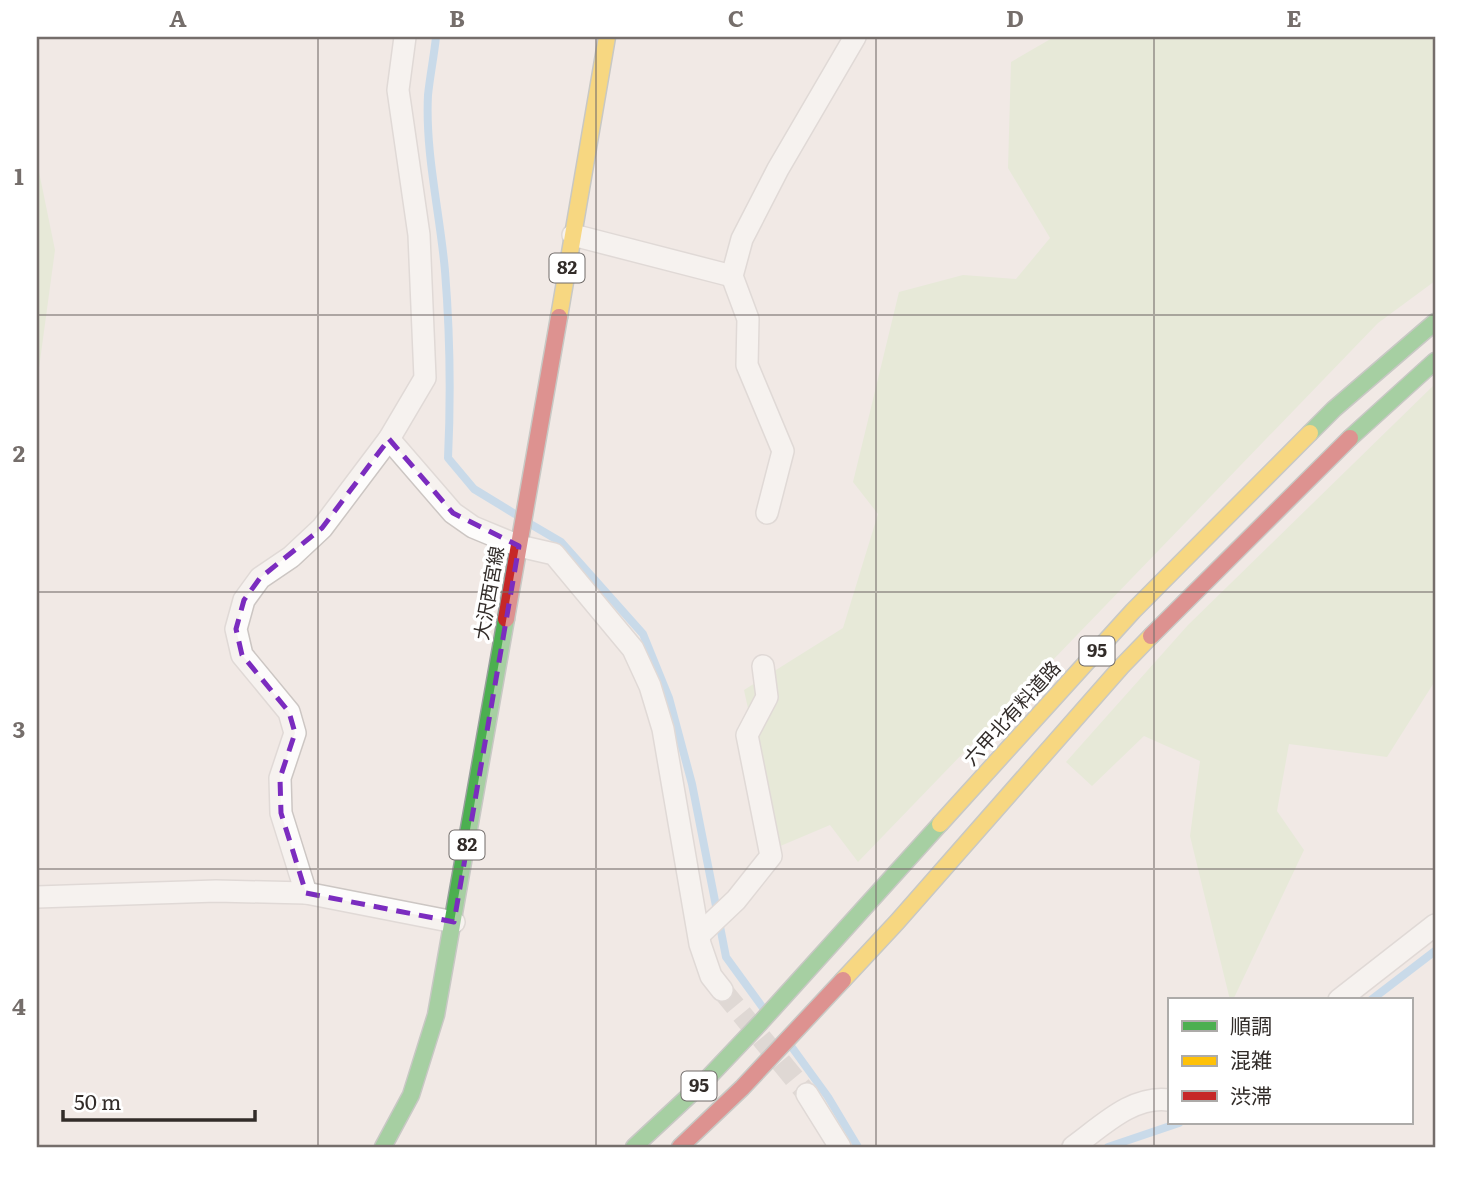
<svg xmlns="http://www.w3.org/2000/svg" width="1472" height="1184" viewBox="0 0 1472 1184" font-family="Literata,'Noto Sans JP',serif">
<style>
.green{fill:#dbe8c8}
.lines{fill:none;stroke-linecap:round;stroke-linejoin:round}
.stream{stroke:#9ac8ee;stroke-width:8}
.street-tunnel{stroke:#cbc3bf;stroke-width:21;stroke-dasharray:21 10;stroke-linecap:butt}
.street-casing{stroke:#ccc6c3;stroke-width:24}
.fast-casing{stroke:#97a09c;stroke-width:19}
.slow-casing{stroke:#97a09c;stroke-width:19}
.jam-casing{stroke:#97a09c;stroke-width:19}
.street{stroke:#fdfcfb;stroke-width:21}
.fast{stroke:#4caf50;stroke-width:16}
.slow{stroke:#ffc107;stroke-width:16}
.jam{stroke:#c62828;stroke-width:16}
.marked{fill:none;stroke:#7b2cbf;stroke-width:5;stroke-dasharray:14 9;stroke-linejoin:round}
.grid{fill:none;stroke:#756e6b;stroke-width:2;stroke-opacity:0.55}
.labels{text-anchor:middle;stroke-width:7;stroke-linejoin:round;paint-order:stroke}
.shield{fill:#fff;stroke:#706b69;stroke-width:2}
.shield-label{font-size:18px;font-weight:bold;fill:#322c29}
.street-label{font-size:19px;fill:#322c29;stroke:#fff}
.neatline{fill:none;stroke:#756e6b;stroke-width:2.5}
.grid-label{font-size:23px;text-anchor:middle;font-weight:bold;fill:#756e6b}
</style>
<rect width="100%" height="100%" fill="#f1e9e5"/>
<g class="green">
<polygon points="1054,37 1435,37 1435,281 1378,323 858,862 830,825 778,847 744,690 843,628 878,514 853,482 899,292 963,275 1016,279 1050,238 1008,168 1011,62"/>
<polygon points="37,162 55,250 37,383"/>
<polygon points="1435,384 1435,681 1387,757 1289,744 1277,811 1304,850 1233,1000 1230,1000 1190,836 1200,761 1144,736 1092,786 1066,762 1188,625"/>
</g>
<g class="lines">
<g class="stream">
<path d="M436 37C434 56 430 76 428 95 425 153 440 213 445 271 450 333 451 395 448 458L474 489 515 514"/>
<polyline points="532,525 561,542 643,634 669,698 692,784 726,957 763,1008"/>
<polyline points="1371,1000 1435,951"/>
<polyline points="791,1046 828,1097 858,1147"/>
<polyline points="1108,1147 1179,1123"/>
</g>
<polyline class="street-tunnel" points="722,990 807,1094"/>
<defs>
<g id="street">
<polyline points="573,235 732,276"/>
<polyline points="389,439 453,513 473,527 519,546 554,554 633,649 650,686 663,729 700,944 711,976 722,990"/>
<polyline points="767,513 783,451 747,365 748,319 732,276 742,239 778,169 855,37"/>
<polyline points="306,893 281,813 280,778 295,733 289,712 242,655 236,629 244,600 260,578 291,557 322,528 389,439 425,378 419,235 398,90 405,37"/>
<polyline points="37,897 216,891 306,893 454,922"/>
<polyline points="699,935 736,900 771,856 747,735 767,697 763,666"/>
<polyline points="1339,1000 1435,925"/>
<polyline points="807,1094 840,1147"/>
<path d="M1073 1147C1101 1127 1132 1095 1169 1100"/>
</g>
<g id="fast">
<polyline points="1310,433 1334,409 1435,322"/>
<polyline points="1350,438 1435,361"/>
<polyline points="383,1147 411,1095 436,1015 506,619"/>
<polyline points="634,1147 705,1081 761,1022 940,824"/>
</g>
<g id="slow">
<polyline points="559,317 607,37"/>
<polyline points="940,824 1133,611 1310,433"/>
<polyline points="843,980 897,922 1121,667 1151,636"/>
</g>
<g id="jam">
<polyline points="506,619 559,317"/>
<polyline points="1151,636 1350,438"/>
<polyline points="680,1147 742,1088 843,980"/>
</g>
</defs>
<use href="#street" class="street-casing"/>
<use href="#fast" class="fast-casing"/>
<use href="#slow" class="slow-casing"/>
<use href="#jam" class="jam-casing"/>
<use href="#street" class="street"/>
<use href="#fast" class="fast"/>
<use href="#slow" class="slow"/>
<use href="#jam" class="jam"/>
</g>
<path d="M0 0H1472V1184H0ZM389 439 453 513 519 546 454 922 306 893 281 813 280 778 295 733 289 712 242 655 236 629 244 600 260 578 322 528Z" fill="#f1e9e5" fill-opacity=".55" fill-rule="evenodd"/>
<path class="marked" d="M389 439 453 513 519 546 454 922 306 893 281 813 280 778 295 733 289 712 242 655 236 629 244 600 260 578 322 528Z"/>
<path class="grid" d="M318 37V1147M596 37V1147M876 37V1147M1154 37V1147M37 315H1435M37 592H1435M37 869H1435"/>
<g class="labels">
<g class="shield">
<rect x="549.5" y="253.5" width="35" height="29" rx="5"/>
<rect x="1079.5" y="636.5" width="35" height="29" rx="5"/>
<rect x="449.5" y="830.5" width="35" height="29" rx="5"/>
<rect x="681.5" y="1071.5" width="35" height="29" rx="5"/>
</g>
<g class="shield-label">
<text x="567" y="274">82</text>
<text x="1097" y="657">95</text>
<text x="467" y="851">82</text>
<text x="699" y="1092">95</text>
</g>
<g class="street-label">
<text transform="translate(489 593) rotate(-80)" y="7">大沢西宮線</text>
<text transform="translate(1012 713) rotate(-48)" y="7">六甲北有料道路</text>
</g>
</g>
<rect width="1472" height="1184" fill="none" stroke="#ffffff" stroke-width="77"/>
<rect x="1168" y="998" width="245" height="126" fill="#ffffff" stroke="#adaba9" stroke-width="2"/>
<rect x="1182" y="1021" width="35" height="10" fill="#4caf50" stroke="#adaba9" stroke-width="2"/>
<text x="1230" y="1034" font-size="21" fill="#322c29">順調</text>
<rect x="1182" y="1056" width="35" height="10" fill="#ffc107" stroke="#adaba9" stroke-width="2"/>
<text x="1230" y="1068" font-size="21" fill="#322c29">混雑</text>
<rect x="1182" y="1091" width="35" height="10" fill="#c62828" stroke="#adaba9" stroke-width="2"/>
<text x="1230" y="1104" font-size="21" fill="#322c29">渋滞</text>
<path d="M63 1110v10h192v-10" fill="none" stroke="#322c29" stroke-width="3.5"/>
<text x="74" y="1110" font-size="21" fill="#322c29" stroke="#ffffff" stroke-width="5" paint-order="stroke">50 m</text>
<rect x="38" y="38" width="1396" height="1108" class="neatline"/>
<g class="grid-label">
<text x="178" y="27">A</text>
<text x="457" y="27">B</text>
<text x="736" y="27">C</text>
<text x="1015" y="27">D</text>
<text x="1294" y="27">E</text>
<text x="19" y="185">1</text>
<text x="19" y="462">2</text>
<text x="19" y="738">3</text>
<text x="19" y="1015">4</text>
</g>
</svg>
